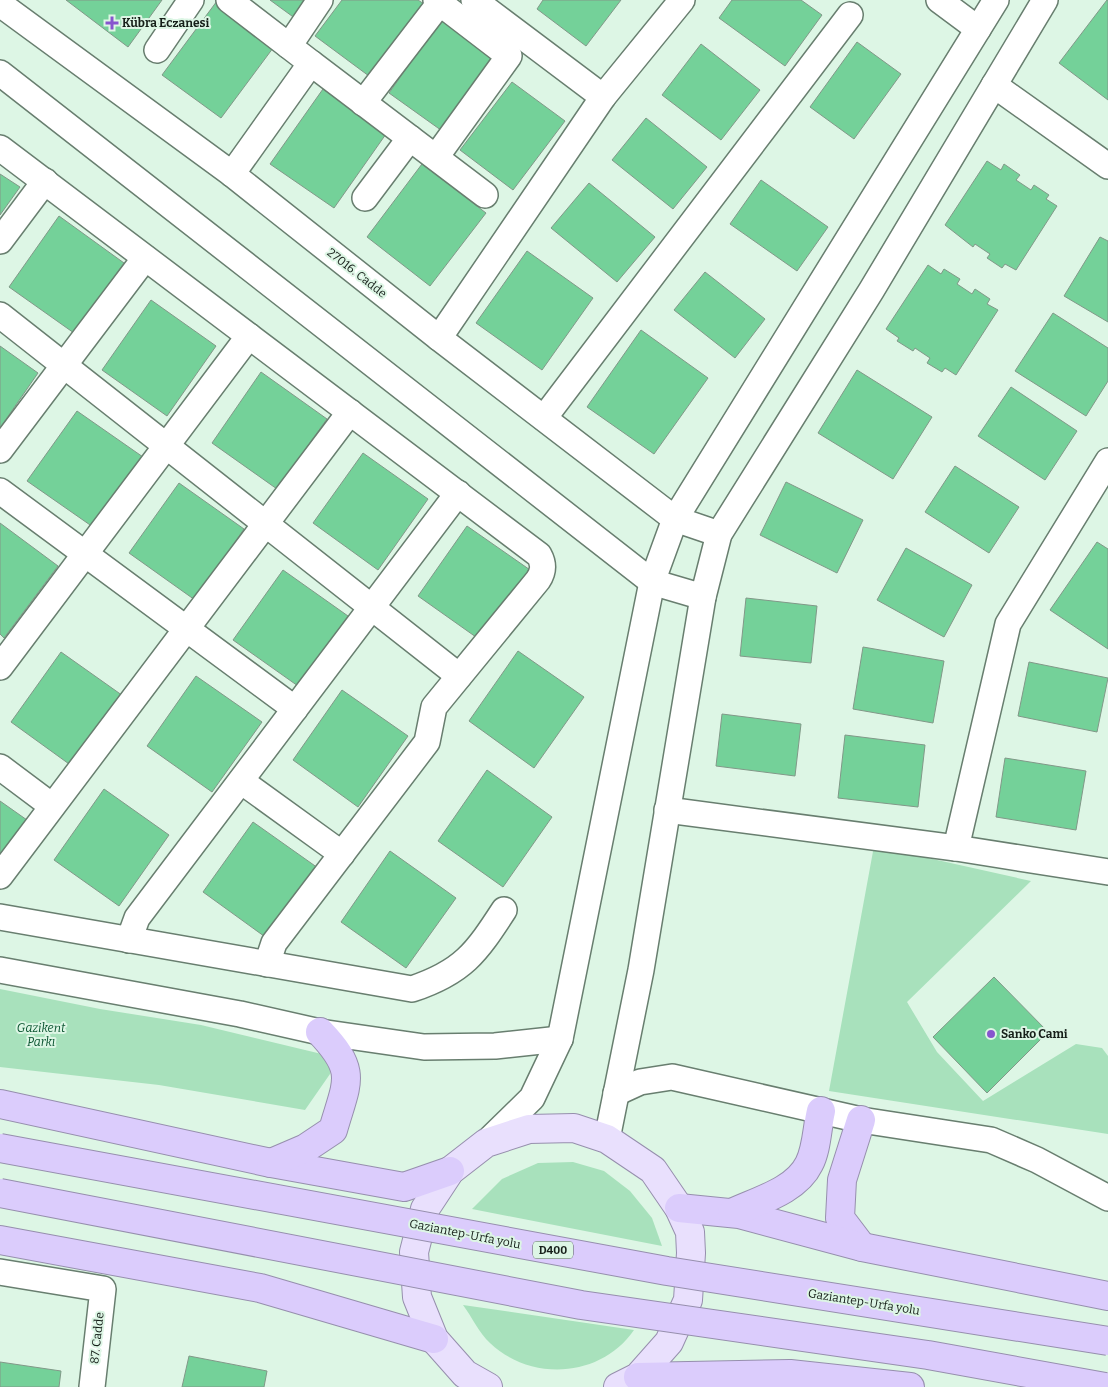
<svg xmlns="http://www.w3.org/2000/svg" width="1108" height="1387" viewBox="0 0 1108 1387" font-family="Bitter,serif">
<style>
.green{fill:#a8e1bc}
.building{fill:#74d199;stroke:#819888}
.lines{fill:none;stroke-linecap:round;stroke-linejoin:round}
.minor-casing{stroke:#687e6f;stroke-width:28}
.major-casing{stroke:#968fad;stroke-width:30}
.highway-casing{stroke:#968fad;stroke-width:30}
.minor{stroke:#fff;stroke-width:25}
.major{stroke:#e9e0fd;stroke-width:28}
.highway{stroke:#dbccfc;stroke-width:28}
.highway-bridge-casing{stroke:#968fad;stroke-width:30;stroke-linecap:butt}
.highway-bridge{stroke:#dbccfc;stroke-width:28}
.poi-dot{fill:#8755ce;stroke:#ddf6e5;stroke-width:2}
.labels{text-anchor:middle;stroke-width:4;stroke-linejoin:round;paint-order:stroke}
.shield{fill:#ddf6e5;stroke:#526056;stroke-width:1}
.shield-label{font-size:11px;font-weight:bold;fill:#161f19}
.poi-label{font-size:12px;font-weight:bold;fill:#161f19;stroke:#ddf6e5;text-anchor:start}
.street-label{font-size:12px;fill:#161f19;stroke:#ddf6e5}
.park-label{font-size:12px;font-style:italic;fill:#09532f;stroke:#ddf6e5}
</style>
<rect width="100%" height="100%" fill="#ddf6e5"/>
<g class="green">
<polygon points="874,846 1031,881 907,1002 937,1052 983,1101 1076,1044 1102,1048 1108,1056 1108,1134 829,1091"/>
<polygon points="0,989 100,1009 201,1025 330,1056 330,1074 305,1110 159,1085 0,1067"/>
<polygon points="573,1162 604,1171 630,1191 652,1218 662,1246 472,1209 502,1179 538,1163"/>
<path d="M463 1305 634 1330C601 1378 531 1382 490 1343 479 1333 472 1317 463 1305Z"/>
</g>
<g class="building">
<polygon points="66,0 162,0 128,47"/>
<polygon points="270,0 310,0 296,19"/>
<polygon points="342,0 418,0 427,6 373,79 315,36"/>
<polygon points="543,0 621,0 586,46 537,9"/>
<polygon points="732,0 801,0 822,15 785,66 719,18"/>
<polygon points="1107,0 1108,0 1108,100 1059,63"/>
<polygon points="217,1 276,44 221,118 162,75"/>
<polygon points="444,15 501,55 445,133 389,93"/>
<polygon points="857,42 901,74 854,139 810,107"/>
<polygon points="701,44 760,90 721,140 662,95"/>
<polygon points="512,82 565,121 513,190 460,150"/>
<polygon points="323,89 386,134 334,208 270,164"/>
<polygon points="646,118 707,167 673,209 612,160"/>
<polygon points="987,161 1001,170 1004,164 1020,175 1016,180 1031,190 1034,185 1049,195 1046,199 1057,206 1016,270 1005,264 1002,268 987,258 990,254 975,244 973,247 945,225"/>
<polygon points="422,164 486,213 430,286 367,237"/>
<polygon points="0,174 20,187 0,215"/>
<polygon points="761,180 828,227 797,271 730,224"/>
<polygon points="589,183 655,237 617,282 551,228"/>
<polygon points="59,216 124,263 74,333 9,287"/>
<polygon points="1100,237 1108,241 1108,322 1064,296"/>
<polygon points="527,251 593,298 542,370 476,323"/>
<polygon points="928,265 941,274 944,269 960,279 957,284 972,294 975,289 990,299 987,304 998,310 956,375 945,368 942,372 927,363 930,358 915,348 913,351 897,341 899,338 886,329"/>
<polygon points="705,272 765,319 735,358 674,310"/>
<polygon points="151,300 216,346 167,416 102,370"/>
<polygon points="1053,313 1108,348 1108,381 1086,416 1015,371"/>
<polygon points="641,330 708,378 654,454 587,407"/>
<polygon points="0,346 38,373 0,428"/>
<polygon points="857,370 932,417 893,479 818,433"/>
<polygon points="261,372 327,419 277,489 212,443"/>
<polygon points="1011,387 1077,431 1045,480 978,436"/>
<polygon points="77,411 143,457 93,527 27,481"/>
<polygon points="363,453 428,499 378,570 313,523"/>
<polygon points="955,466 1019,507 989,553 925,512"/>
<polygon points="786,482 863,520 837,573 760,535"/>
<polygon points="179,483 244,529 195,600 129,553"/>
<polygon points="0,523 58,566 4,638 0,634"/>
<polygon points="467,526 533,572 483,642 418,596"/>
<polygon points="1097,542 1108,549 1108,649 1050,610"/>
<polygon points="906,548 972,585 944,637 877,600"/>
<polygon points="283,570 348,616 298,686 233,640"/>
<polygon points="746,598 817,606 811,663 740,656"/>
<polygon points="863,647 944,661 933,723 853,709"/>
<polygon points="518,651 584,697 534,768 469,721"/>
<polygon points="61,652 126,698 76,769 11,722"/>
<polygon points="1029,662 1108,678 1097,732 1018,716"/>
<polygon points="196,676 262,722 212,792 147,746"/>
<polygon points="342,690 408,736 358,807 293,760"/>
<polygon points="722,714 801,724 795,776 716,766"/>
<polygon points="845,735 925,745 918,807 838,798"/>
<polygon points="1005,758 1086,771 1076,830 996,817"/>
<polygon points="487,770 552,817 503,887 438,841"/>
<polygon points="104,789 169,835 119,906 54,860"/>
<polygon points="0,801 27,820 0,859"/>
<polygon points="253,822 318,868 268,939 203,892"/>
<polygon points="390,851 456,898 406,968 341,922"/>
<polygon points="994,977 1048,1032 987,1093 933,1037"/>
<polygon points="189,1356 267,1371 264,1387 182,1387"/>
<polygon points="0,1362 61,1371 59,1387 0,1387"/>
</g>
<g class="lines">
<defs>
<g id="minor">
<polyline points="229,0 311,63 232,174"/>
<polyline points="474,0 603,97"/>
<polyline points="939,0 978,29"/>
<polyline points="0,4 232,174 439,338 675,519 719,534"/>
<polyline points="289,46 320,0"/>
<polyline points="157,50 191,0"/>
<polyline points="311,63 485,195"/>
<polyline points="0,73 652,582 703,597"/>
<polyline points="994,85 1108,166"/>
<polyline points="363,103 442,0"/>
<path d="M0 148 539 555C544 564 544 571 538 580L434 707 427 742 274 943 267 964"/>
<polyline points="436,157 509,56 436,0"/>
<polyline points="365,198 410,138"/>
<polyline points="0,241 45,181"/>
<polyline points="0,315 459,676"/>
<polyline points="439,338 603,97 682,0"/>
<polyline points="544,418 850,15"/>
<polyline points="0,450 145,258"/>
<polyline points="0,491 295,709"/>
<polyline points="0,667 249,336"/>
<polyline points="0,767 52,806"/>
<polyline points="241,781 342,854"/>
<polyline points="667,810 956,848 1108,872"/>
<polyline points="956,848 1008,624 1108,461"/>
<polyline points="0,876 350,412"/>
<path d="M0 917 412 989C463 972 476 953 504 910"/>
<polyline points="129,940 137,918 458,493"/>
<polyline points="0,970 240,1014 320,1032 424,1047 495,1046 560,1039"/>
<polyline points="616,1093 640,1082 672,1077 861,1120 991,1140 1037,1160 1108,1198"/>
<polyline points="607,1139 641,970 703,597 719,534 871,291 1045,0"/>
<polyline points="486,1143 532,1098 560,1039 652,582 675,519 996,0"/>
<polyline points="0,1272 103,1289 92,1387"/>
</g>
<polyline id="major" points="488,1387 465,1374 434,1339 417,1297 414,1252 425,1209 450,1171 486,1143 529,1129 574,1128 607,1139 653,1170 679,1208 690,1232 691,1253 688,1300 669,1342 638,1377 618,1387"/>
<g id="highway">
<polyline points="0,1104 271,1163 404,1187 450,1171"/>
<polyline points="861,1120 842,1180 840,1218 862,1247"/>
<path d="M271 1163 306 1148 333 1130C347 1081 358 1072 320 1032"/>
<polyline points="679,1208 739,1214 862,1247 1108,1296"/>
<path d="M732 1213C757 1201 796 1191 809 1164 817 1149 817 1127 821 1111"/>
<polyline points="0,1240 260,1288 434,1339"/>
<polyline points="638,1377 790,1374 910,1387"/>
</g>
</defs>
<use href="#minor" class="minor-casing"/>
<use href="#major" class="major-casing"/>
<use href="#highway" class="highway-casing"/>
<use href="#minor" class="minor"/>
<use href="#major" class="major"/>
<use href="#highway" class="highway"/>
<defs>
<g id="highway-bridge">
<polyline points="0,1148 667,1271 1108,1341"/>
<polyline points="0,1193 581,1305 928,1355 1105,1387"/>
</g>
</defs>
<use href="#highway-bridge" class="highway-bridge-casing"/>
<use href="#highway-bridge" class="highway-bridge"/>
</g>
<g class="poi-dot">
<path d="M109.5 15.5h5v5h5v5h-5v5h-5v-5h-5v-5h5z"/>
<circle cx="991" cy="1034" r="5"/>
</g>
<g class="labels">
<rect class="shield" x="533" y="1241.5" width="40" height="17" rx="4"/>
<g class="shield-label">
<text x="553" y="1254">D400</text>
</g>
<g class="poi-label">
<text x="122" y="27">Kübra Eczanesi</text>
<text x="1001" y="1038">Sanko Cami</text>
</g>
<g class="street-label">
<text transform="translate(357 273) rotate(38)" y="4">27016. Cadde</text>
<text transform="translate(465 1234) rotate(11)" y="4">Gaziantep-Urfa yolu</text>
<text transform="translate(864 1302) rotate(9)" y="4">Gaziantep-Urfa yolu</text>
<text transform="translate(97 1338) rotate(-84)" y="4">87. Cadde</text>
</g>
<g class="park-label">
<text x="41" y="1032">Gazikent<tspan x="41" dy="14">Parkı</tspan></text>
</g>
</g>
</svg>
